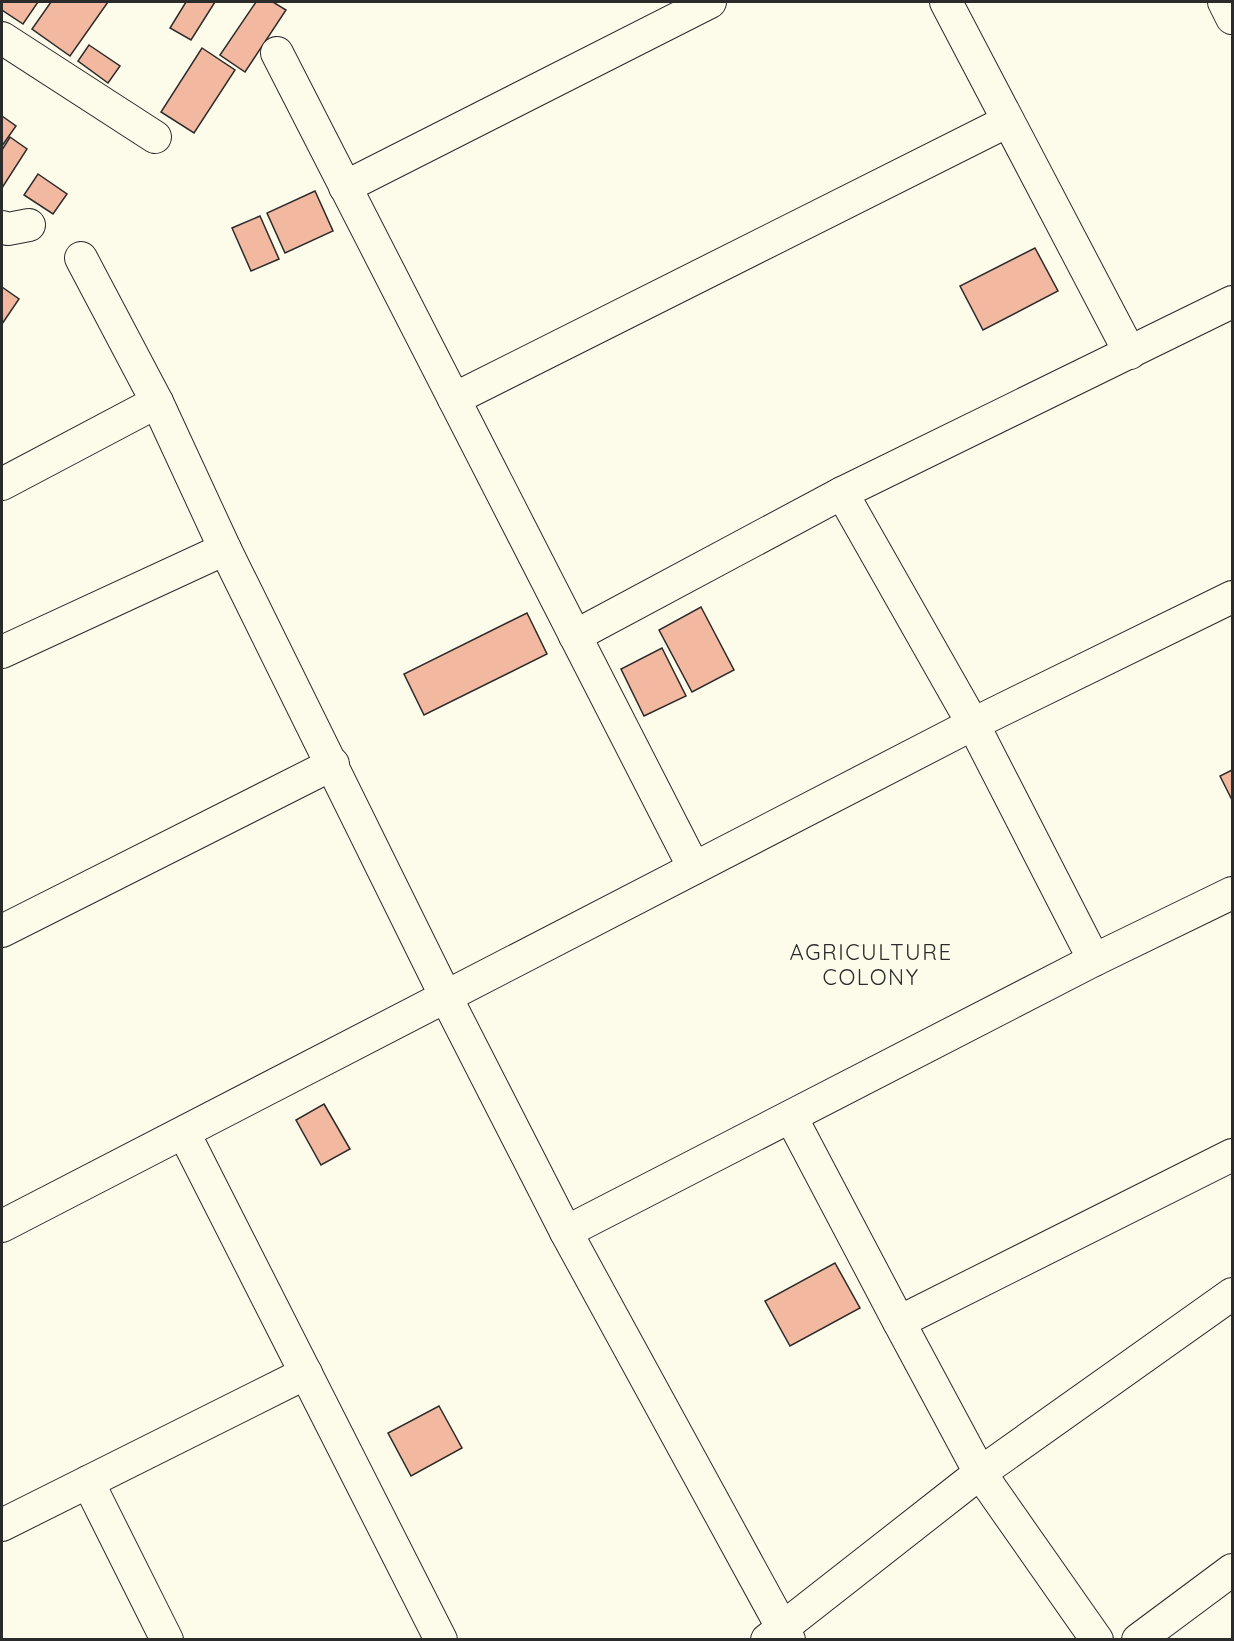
<svg xmlns="http://www.w3.org/2000/svg" width="1234" height="1641" viewBox="0 0 1234 1641" font-family="Quicksand,sans-serif">
<style>
.building{fill:#f2b8a0;stroke:#2b2b2b;stroke-width:1.5}
.lines{fill:none;stroke-linecap:round;stroke-linejoin:round}
.minor-casing{stroke:#2b2b2b;stroke-width:34}
.minor{stroke:#fdfbea;stroke-width:32}
.labels{text-anchor:middle;stroke-width:4.5;stroke-linejoin:round;paint-order:stroke}
.neighbourhood-label{font-size:22px;letter-spacing:1.5px;fill:#2b2b2b;stroke:#fdfbea}
</style>
<rect width="100%" height="100%" fill="#fdfbea"/>
<g class="building">
<polygon points="2,2 38,2 23,24 2,10"/>
<polygon points="51,2 108,2 70,56 32,29"/>
<polygon points="186,2 215,2 191,40 170,28"/>
<polygon points="256,2 273,2 286,10 245,72 220,55"/>
<polygon points="89,45 120,66 108,83 78,61"/>
<polygon points="202,48 235,70 194,133 161,112"/>
<polygon points="2,116 16,126 2,146"/>
<polygon points="10,137 27,149 2,188 2,150"/>
<polygon points="38,174 67,194 53,214 24,195"/>
<polygon points="315,191 333,231 285,253 267,213"/>
<polygon points="260,216 279,259 251,271 232,228"/>
<polygon points="1035,248 1058,291 983,330 960,286"/>
<polygon points="2,287 19,299 2,324"/>
<polygon points="701,607 734,670 692,692 659,630"/>
<polygon points="527,613 547,654 424,715 404,674"/>
<polygon points="662,648 686,696 644,716 621,669"/>
<polygon points="1232,770 1232,800 1220,776"/>
<polygon points="324,1104 350,1149 321,1165 296,1120"/>
<polygon points="835,1263 860,1308 790,1346 765,1301"/>
<polygon points="439,1406 462,1448 411,1476 388,1433"/>
</g>
<g class="lines">
<defs>
<g id="minor">
<polyline points="946,2 1130,353"/>
<polyline points="1224,2 1232,18"/>
<polyline points="2,38 155,137"/>
<polyline points="277,53 694,868"/>
<polyline points="345,187 710,2"/>
<polyline points="2,227 8,229 29,225"/>
<polyline points="81,258 157,402 225,549 446,997 566,1232 789,1640"/>
<polyline points="454,399 1008,121"/>
<polyline points="2,484 157,402"/>
<polyline points="575,636 842,493"/>
<polyline points="2,652 225,549"/>
<polyline points="2,931 333,764"/>
<polyline points="1094,960 973,724 842,493 1232,302"/>
<polyline points="791,1117 899,1322 1232,1155"/>
<polyline points="184,1133 441,1640"/>
<polyline points="2,1226 973,724 1232,597"/>
<polyline points="566,1232 1094,960 1232,893"/>
<polyline points="899,1322 980,1473 1097,1640"/>
<polyline points="88,1482 167,1640"/>
<polyline points="2,1525 306,1373"/>
<polyline points="767,1640 980,1473 1232,1294"/>
<polyline points="1138,1640 1232,1570"/>
</g>
</defs>
<use href="#minor" class="minor-casing"/>
<use href="#minor" class="minor"/>
</g>
<g class="labels">
<g class="neighbourhood-label">
<text x="871" y="960">AGRICULTURE<tspan x="871" dy="25">COLONY</tspan></text>
</g>
</g>
<rect width="1234" height="1641" fill="none" stroke="#2b2b2b" stroke-width="6"/>
</svg>
